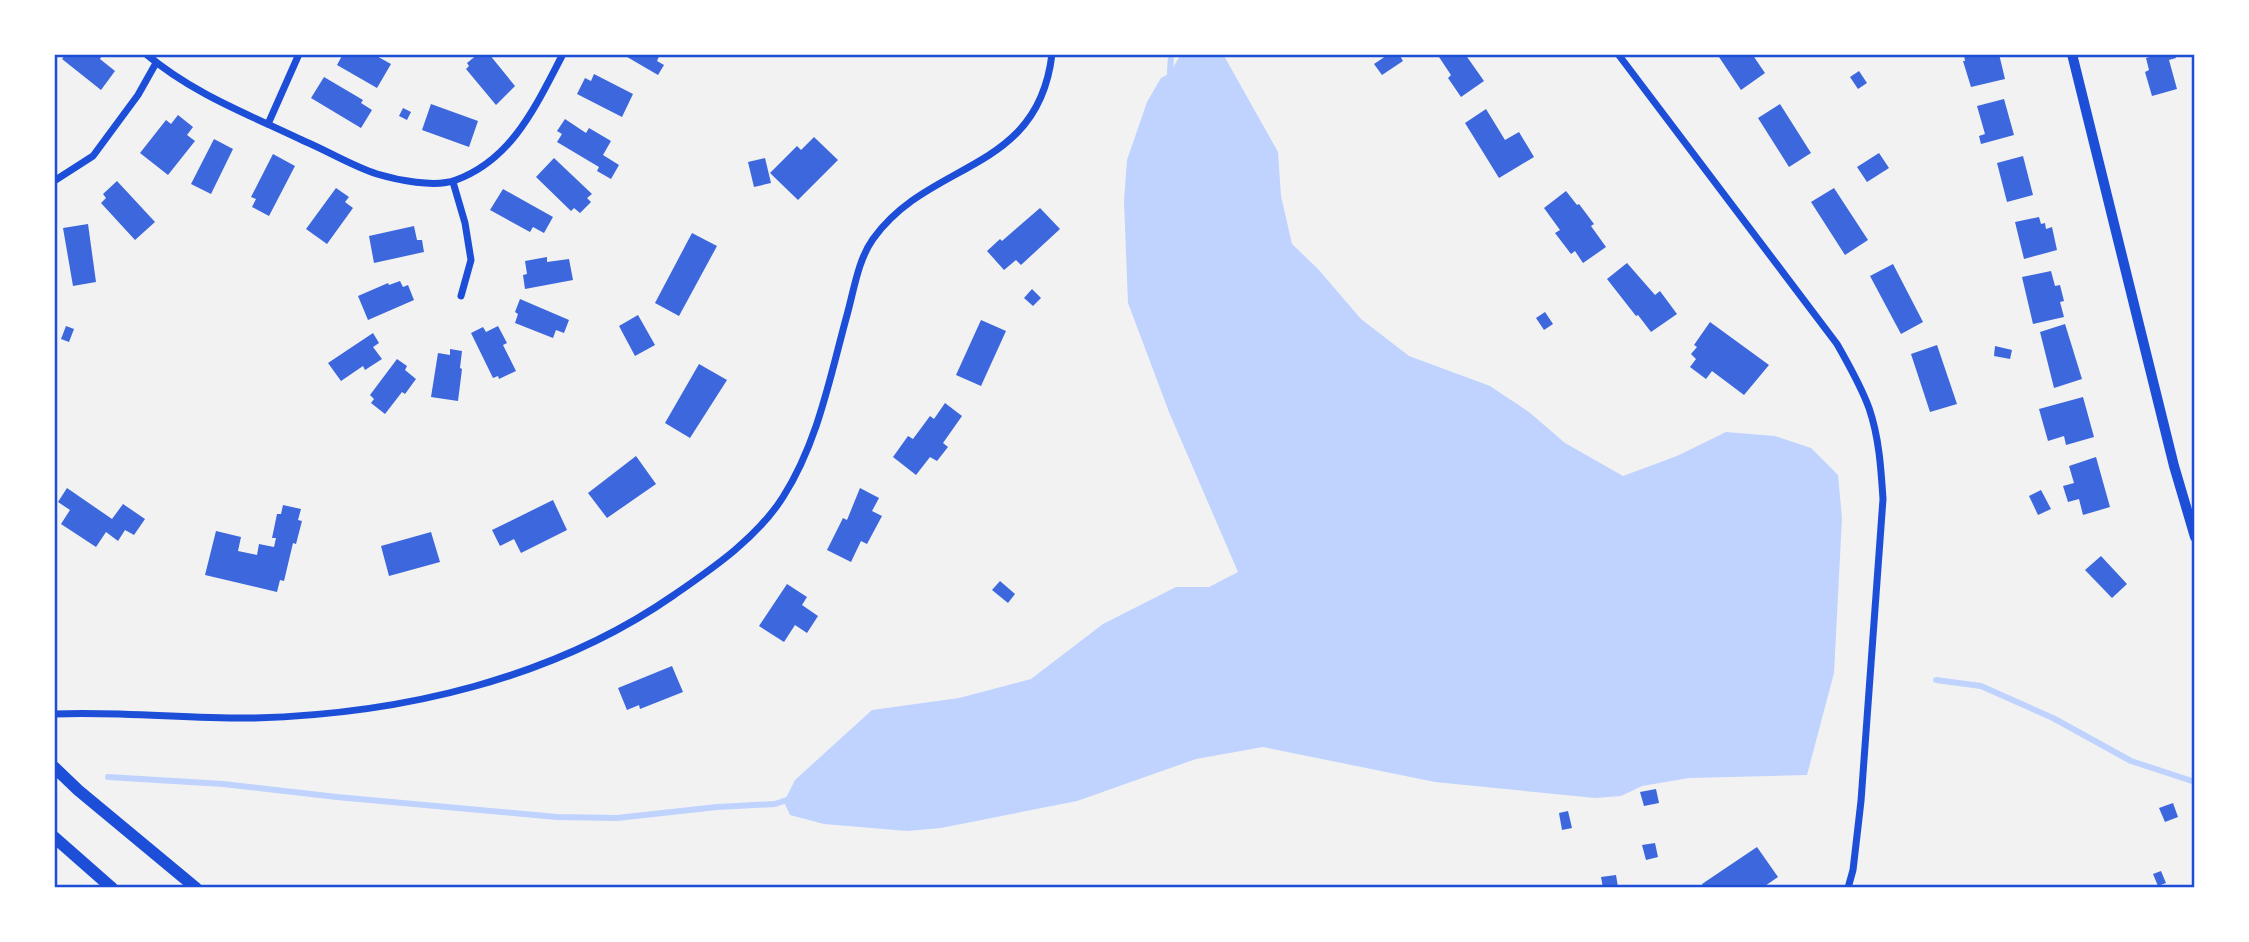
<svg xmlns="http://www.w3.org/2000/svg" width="2249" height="942" viewBox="0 0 2249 942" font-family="'PT Sans',sans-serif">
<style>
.water{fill:#bfd3fe}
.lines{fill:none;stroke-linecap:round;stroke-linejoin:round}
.stream{stroke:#bfd3fe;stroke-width:6}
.building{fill:#3d67dc}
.minor{stroke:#1d4ed8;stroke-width:7}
.tertiary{stroke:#1d4ed8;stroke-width:10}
.primary{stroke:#1d4ed8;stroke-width:12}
.neatline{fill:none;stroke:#1d4ed8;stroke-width:2.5}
</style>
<rect width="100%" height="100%" fill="#f2f2f2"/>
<polygon class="water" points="1181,54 1223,54 1278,152 1281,196 1292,244 1318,269 1361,319 1409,356 1490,386 1529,412 1565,443 1623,476 1677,456 1726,432 1775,436 1811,448 1838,475 1842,518 1834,673 1807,775 1689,778 1642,786 1621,796 1595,798 1435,782 1263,747 1196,759 1077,801 941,828 907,831 824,824 790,815 784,802 795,780 872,710 959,698 1031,679 1103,624 1176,587 1209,587 1238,572 1169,412 1128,303 1124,201 1127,160 1147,102 1161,78 1170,73"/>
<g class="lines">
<g class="stream">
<polyline points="1171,54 1170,73 1173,79"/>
<polyline points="1936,680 1981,686 2053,718 2131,761 2195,782"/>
<polyline points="108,777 223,784 337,797 557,817 617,818 717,807 775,804 790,799"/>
</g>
</g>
<g class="building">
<polygon points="66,54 97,54 101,57 100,59 115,71 101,90 62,59"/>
<polygon points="343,54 373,54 391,64 377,88 337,65"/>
<polygon points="478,54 489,54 515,86 496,105 466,69 469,66 467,63"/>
<polygon points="622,54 660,54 657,61 664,65 658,75"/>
<polygon points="1389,54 1399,54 1403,61 1382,75 1374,64"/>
<polygon points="1437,54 1465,54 1484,81 1461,97 1448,78 1451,75"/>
<polygon points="1717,54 1752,54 1765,73 1741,90"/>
<polygon points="1967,54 1999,54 2005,79 1971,87 1963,61 1965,61 1964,55"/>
<polygon points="2160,54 2175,54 2176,58 2169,60 2177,89 2152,96 2145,72 2149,70 2146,58"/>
<polygon points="1859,71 1867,83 1858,89 1850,77"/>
<polygon points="594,74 633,94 622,117 577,94 585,78 591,81"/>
<polygon points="324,77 363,100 361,103 372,110 361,128 311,98"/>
<polygon points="2004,99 2014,135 1981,144 1979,136 1985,134 1977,106"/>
<polygon points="431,104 478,121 469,147 422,130"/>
<polygon points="1780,104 1811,153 1789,167 1758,118"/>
<polygon points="403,108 411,112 407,120 399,116"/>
<polygon points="1486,109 1505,140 1519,132 1534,157 1499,178 1465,123"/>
<polygon points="178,115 193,127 187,135 195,141 168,175 140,153 166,120 171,124"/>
<polygon points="565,119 586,133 589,128 611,141 603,155 619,165 611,179 597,171 599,167 557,142 562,134 557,131"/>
<polygon points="814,137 838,160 798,200 770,173 797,146 801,150"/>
<polygon points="214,139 233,149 211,194 191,184"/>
<polygon points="1879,153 1889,168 1867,182 1857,167"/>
<polygon points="273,154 295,166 269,216 252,207 256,199 251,197"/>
<polygon points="2023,156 2033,195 2007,202 1997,163"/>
<polygon points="554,158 592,194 587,198 591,202 580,213 574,208 571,211 536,177"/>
<polygon points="765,158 771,183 754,187 748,162"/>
<polygon points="117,181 155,222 135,240 101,203 106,198 103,194"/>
<polygon points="336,188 349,197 345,202 353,208 327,244 306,229"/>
<polygon points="1834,188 1868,240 1845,255 1811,202"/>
<polygon points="503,189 553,217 544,233 533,227 530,232 490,210"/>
<polygon points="1566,191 1577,205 1579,204 1594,224 1591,226 1606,247 1583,263 1575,251 1571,254 1555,233 1560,230 1544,208"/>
<polygon points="1040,208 1060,229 1021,265 1016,260 1004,270 987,251 1000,239 1002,241"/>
<polygon points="2039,217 2041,224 2045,223 2046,229 2052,227 2057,250 2024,259 2015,222"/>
<polygon points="88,224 96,282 73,286 63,228"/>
<polygon points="414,226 417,240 422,240 424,252 374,263 369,236"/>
<polygon points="692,233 717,246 679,316 655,303"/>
<polygon points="547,257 547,262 569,259 573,280 525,289 523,275 527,274 525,261"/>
<polygon points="1627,263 1655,295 1660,291 1677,314 1651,332 1638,315 1636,316 1607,279"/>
<polygon points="1893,264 1923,322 1901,334 1870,276"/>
<polygon points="2051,271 2055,286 2060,285 2064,301 2060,302 2064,317 2033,324 2022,277"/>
<polygon points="400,281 403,287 408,285 414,300 368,320 358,296 388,283 389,285"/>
<polygon points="1032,289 1041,298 1033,306 1024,298"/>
<polygon points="520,299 569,320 564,333 556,330 553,338 515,323 518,314 515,312"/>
<polygon points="1545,312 1553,324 1544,330 1536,318"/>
<polygon points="638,315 655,345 635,356 619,326"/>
<polygon points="981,320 1006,331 981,386 956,375"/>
<polygon points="1710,322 1769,365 1744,395 1712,371 1706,379 1690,367 1696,359 1691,354 1697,347 1694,345"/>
<polygon points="2065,324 2082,379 2054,388 2040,332"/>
<polygon points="66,326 74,329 69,342 61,339"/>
<polygon points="498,326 507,343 503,345 516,371 499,379 498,376 493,378 471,333 483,327 486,332"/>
<polygon points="373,333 379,343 373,347 382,359 365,370 363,366 341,381 328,363"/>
<polygon points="1937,345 1957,404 1930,412 1911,354"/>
<polygon points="1995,346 2012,350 2010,359 1994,356"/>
<polygon points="450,349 462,351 460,368 462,369 458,401 431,397 438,353 450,355"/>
<polygon points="397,359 407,366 405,370 416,379 405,394 402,392 385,414 371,403 374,399 370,395"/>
<polygon points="699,364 727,380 690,438 665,423"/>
<polygon points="2083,397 2094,437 2066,445 2064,436 2048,441 2039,409"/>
<polygon points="945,403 962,416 943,443 948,447 937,461 930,457 916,475 893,457 908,436 913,439 930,416 934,419"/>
<polygon points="636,456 656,484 607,518 588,493"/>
<polygon points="2096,457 2110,507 2083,515 2079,499 2068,502 2063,486 2074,483 2069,466"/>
<polygon points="67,488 112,519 123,504 145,519 134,535 125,530 118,541 106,532 96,547 61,524 70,510 58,502"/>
<polygon points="860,488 879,498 872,511 882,516 867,544 861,541 851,562 827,550 843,518 847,520"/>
<polygon points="2041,490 2051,509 2038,515 2029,496"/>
<polygon points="553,500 567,530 521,553 514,539 500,546 492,530"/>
<polygon points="283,505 301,509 298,520 302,521 296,544 293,543 284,581 280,580 277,592 205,575 216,531 241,537 238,551 257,555 259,544 274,547 276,538 272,538 277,514 281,514"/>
<polygon points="431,532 440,562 389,576 381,546"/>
<polygon points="2101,556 2127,584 2112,598 2085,570"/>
<polygon points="1000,581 1015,594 1008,603 992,590"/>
<polygon points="787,584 807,597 802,605 818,616 807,633 795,625 784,642 759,626"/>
<polygon points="672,666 683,692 640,709 639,705 627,710 618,688"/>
<polygon points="1656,789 1659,803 1644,806 1640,792"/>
<polygon points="2173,803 2178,817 2165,822 2159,808"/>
<polygon points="1568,811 1572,828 1562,830 1559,813"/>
<polygon points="1655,843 1658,857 1646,860 1642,845"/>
<polygon points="1757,847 1778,877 1762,888 1705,888 1702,884"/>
<polygon points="2161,871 2166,883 2158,886 2153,874"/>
<polygon points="1616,875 1618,887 1603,888 1601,877"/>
</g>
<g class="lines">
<g class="minor">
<path d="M146 54C193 94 250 115 304 141 328 151 352 166 377 174 397 180 435 188 456 180 513 159 536 105 563 54"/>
<path d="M1618 54 1837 344C1849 365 1861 386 1869 408 1879 437 1881 468 1883 499L1861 801 1853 870 1848 888"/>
<polyline points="268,124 299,54"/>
<polyline points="54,181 93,156 138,95 156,63"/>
<polyline points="453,182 465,223 471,260 461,296"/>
<path d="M54 714C121 711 188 719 255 718 401 714 553 679 674 595 713 568 757 538 783 497 818 442 830 377 847 315 854 290 858 260 873 239 930 159 1038 174 1052 54"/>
</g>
<polyline class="tertiary" points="2072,54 2174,466 2195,537"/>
<g class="primary">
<polyline points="54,767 78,790 196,888"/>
<polyline points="54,837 112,888"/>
</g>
</g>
<rect width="2249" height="942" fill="none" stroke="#ffffff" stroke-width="112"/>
<rect x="56" y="56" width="2137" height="830" class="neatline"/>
</svg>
